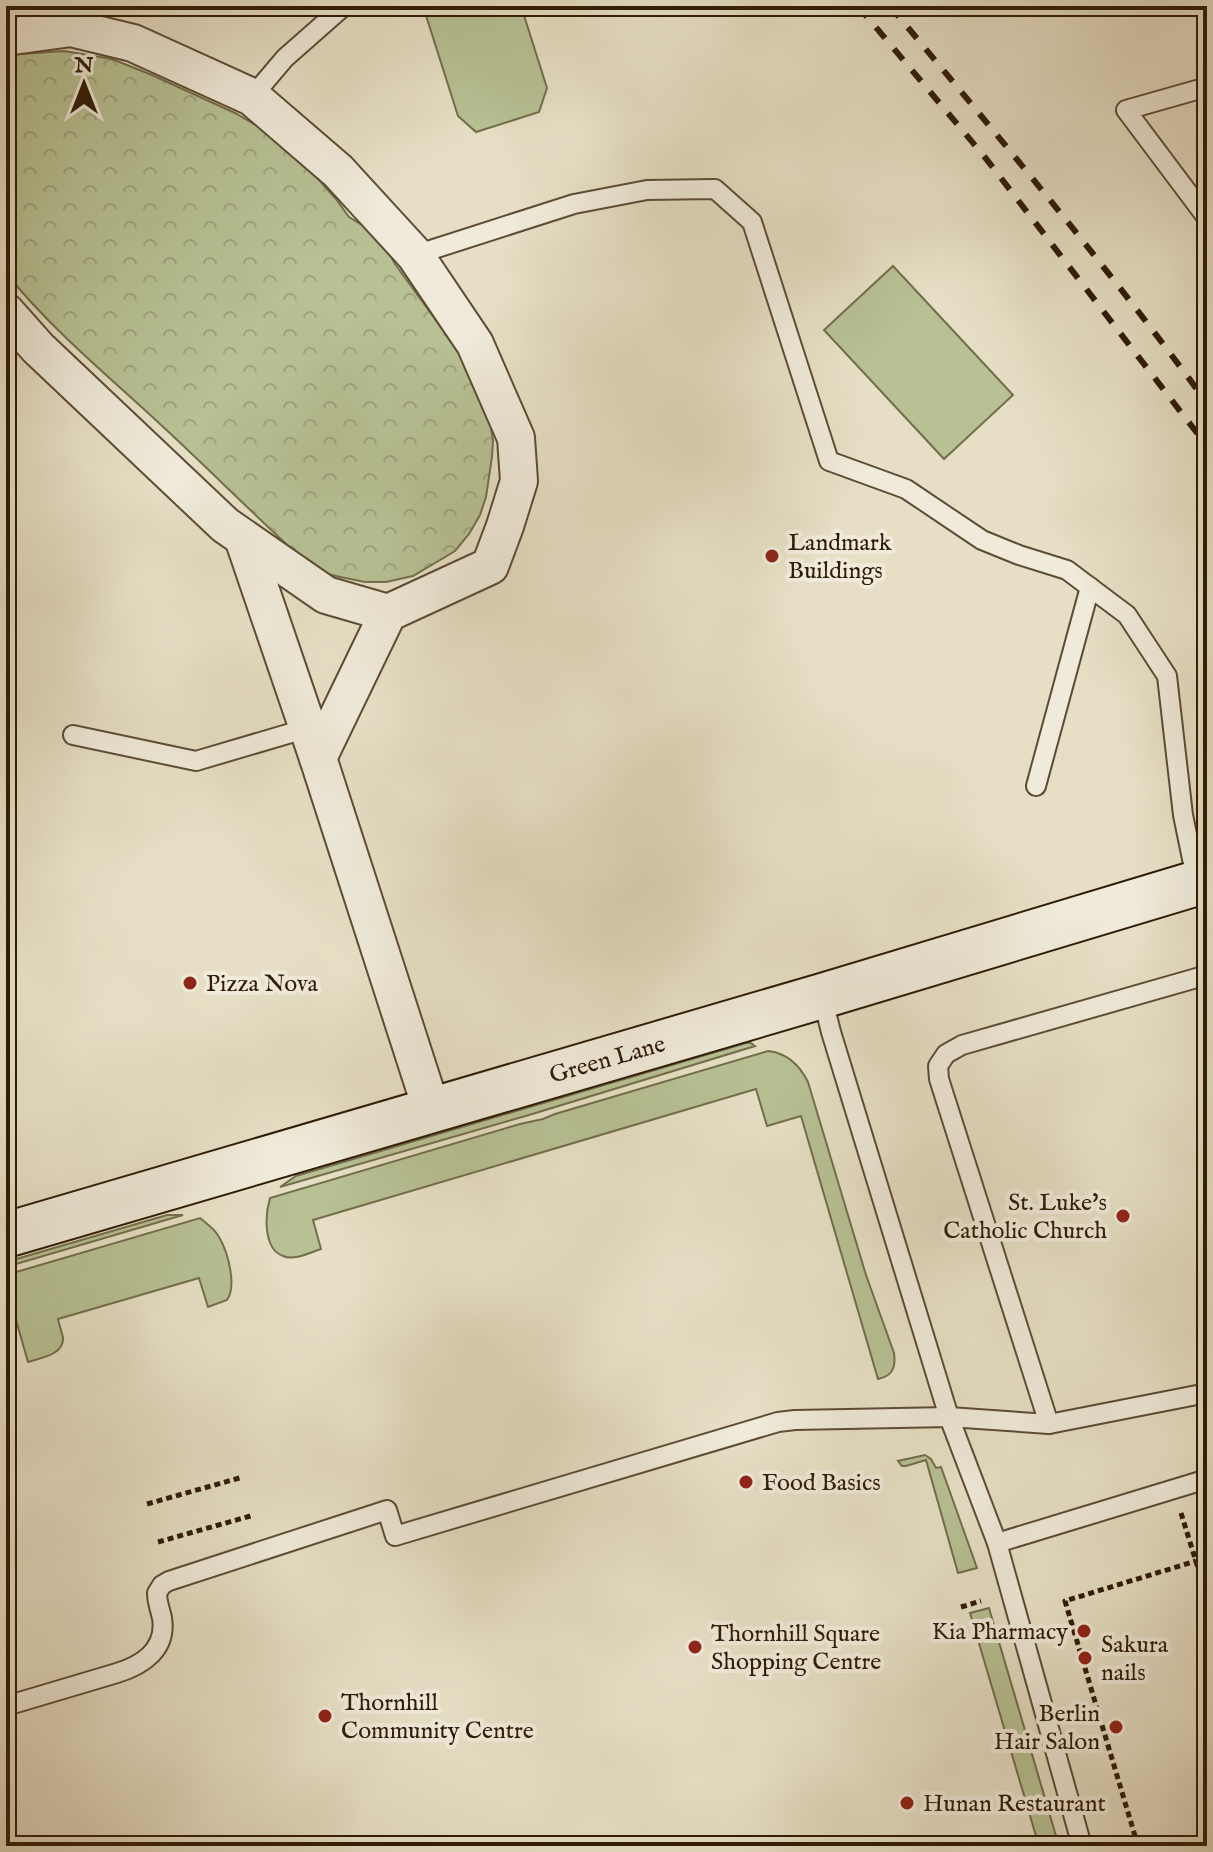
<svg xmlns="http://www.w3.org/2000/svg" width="1213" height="1852" viewBox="0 0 1213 1852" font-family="'IM FELL English',serif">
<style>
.grass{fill:#b7c194;stroke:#736e4c;stroke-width:2}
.park{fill:url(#park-crowns);stroke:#736e4c;stroke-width:2}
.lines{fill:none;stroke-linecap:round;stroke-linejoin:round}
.lane-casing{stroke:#5d4c35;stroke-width:22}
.street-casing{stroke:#5d4c35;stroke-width:40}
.secondary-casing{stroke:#2f1b05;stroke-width:48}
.path{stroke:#2f1b05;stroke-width:5;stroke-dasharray:6 4;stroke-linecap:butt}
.lane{stroke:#efead9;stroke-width:18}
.street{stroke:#efead9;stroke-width:36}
.secondary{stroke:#efead9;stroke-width:44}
.rail{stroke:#2f1b05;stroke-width:6;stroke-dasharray:14 14;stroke-linecap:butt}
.poi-dot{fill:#8f2418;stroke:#efead9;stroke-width:3}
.labels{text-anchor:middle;stroke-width:8;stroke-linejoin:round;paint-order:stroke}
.poi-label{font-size:24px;fill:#2f1b05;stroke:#efead9;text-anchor:start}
.street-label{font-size:24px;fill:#2f1b05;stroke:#efead9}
</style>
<defs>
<pattern id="park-crowns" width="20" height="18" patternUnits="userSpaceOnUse" patternTransform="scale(2)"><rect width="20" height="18" fill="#b7c194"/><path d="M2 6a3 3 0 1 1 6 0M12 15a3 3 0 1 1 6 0" fill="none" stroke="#9ea57e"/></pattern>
</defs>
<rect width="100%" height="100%" fill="#e6dfc5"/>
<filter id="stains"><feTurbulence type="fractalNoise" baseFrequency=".0025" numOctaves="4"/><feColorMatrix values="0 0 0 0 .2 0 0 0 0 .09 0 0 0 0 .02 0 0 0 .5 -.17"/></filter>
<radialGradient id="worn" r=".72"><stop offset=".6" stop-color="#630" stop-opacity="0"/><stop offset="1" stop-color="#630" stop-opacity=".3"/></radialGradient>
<g class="grass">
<polygon points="423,6 521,6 547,88 539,112 476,132 458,116"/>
<polygon points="893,266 1013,395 944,459 824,330"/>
<polygon points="746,1043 751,1043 755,1046 529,1115 280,1187 296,1176"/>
<path d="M768 1051C787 1053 800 1066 808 1082L866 1275 894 1353C896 1367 893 1376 878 1379L801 1116 767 1126 756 1089 313 1220 321 1249C311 1252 295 1261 283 1256 263 1249 265 1215 270 1198L520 1124 543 1119 555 1114Z"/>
<polygon points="167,1215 183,1215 6,1267 6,1262"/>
<path d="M200 1218C207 1224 215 1229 219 1237 228 1252 237 1286 227 1300L208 1307 199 1278 58 1319C59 1325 62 1332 63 1338 64 1355 40 1358 28 1362L16 1320 6 1323V1275Z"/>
<polygon points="925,1455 931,1459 936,1468 941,1467 977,1568 958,1573 926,1460 906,1466 902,1466 898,1461"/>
<polygon points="989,1608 1059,1846 1039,1846 970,1613"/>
</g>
<path class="park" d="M64 51 112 59 152 75 235 113 285 142 336 199 349 217 380 236 395 264 475 374 490 420 493 441 492 457 486 497 480 515 469 534 455 551 413 576 386 582H365L340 577 324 573 308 564C257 518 210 470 160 424 107 375 51 329 6 273V55Z"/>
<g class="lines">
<defs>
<g id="lane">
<polyline points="1207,87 1126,110 1207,218"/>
<polyline points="252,97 285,58 344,6"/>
<polyline points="415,255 574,204 647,190 715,189 752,222 829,461 906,489 982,540 1019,555 1067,570 1127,615 1167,676 1183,815 1197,883"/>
<polyline points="73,735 196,761 308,728"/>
<polyline points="1036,786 1090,587"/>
<polyline points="822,996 831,1032 949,1417 997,1543 1082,1846"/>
<polyline points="1049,1424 939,1079 938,1066 946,1054 962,1045 1207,975"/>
<polyline points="997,1543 1207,1479"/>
<path d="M6 1706 117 1673C143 1665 167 1649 162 1618 160 1609 157 1602 157 1593L162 1585 169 1581 387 1510 395 1536 778 1422 795 1420 949 1417 1049 1424 1207 1393"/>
</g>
<g id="street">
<polyline points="6,37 71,28 133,43 252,97 338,171 415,255 475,344 516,438 519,481 505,526 490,566 388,613 318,758"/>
<polyline points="6,312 38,348 225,525 326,595 388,613"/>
<polyline points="243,538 318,758 432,1111"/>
</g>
<polyline id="secondary" points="6,1235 822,996 1207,880"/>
</defs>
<use href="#lane" class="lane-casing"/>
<use href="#street" class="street-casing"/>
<use href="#secondary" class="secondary-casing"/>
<g class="path">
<polyline points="147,1504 243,1477"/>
<polyline points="1181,1513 1207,1597"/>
<polyline points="158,1542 254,1515"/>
<polyline points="961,1607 981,1601"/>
<polyline points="1138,1846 1065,1601 1196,1561"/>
</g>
<use href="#lane" class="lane"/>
<use href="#street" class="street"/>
<use href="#secondary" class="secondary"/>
<g class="rail">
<polyline points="858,6 984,156 1207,446"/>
<path d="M890 6C998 136 1107 266 1207 403"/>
</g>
</g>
<g class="poi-dot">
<circle cx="772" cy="556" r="8"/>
<circle cx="190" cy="983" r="8"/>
<circle cx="1123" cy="1216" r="8"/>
<circle cx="746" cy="1482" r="8"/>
<circle cx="1084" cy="1631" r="8"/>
<circle cx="695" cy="1647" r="8"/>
<circle cx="1085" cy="1658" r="8"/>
<circle cx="325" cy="1716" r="8"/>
<circle cx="1116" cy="1727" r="8"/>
<circle cx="907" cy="1803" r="8"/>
</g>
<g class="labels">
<g class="poi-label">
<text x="788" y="550">Landmark<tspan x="788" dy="28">Buildings</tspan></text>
<text x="206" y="991">Pizza Nova</text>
<text x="1107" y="1210" text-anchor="end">St. Luke's<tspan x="1107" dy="28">Catholic Church</tspan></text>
<text x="762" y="1490">Food Basics</text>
<text x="1068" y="1639" text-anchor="end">Kia Pharmacy</text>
<text x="711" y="1641">Thornhill Square<tspan x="711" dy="28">Shopping Centre</tspan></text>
<text x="1101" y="1652">Sakura<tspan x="1101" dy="28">nails</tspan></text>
<text x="341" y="1710">Thornhill<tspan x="341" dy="28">Community Centre</tspan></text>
<text x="1100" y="1721" text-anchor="end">Berlin<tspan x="1100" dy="28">Hair Salon</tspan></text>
<text x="923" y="1811">Hunan Restaurant</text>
</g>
<g class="street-label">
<text transform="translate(607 1059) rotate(-16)" y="8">Green Lane</text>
</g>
</g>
<rect width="1213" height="1852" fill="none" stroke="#e6dfc5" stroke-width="32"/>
<rect x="8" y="8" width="1197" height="1836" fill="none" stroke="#2f1b05" stroke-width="4"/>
<rect x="16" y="16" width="1181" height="1820" fill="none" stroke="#2f1b05" stroke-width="2"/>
<g transform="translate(84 84)" stroke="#efead9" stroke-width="6" paint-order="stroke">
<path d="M0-6L14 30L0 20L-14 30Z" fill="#2f1b05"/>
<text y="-12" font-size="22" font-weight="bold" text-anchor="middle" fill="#2f1b05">N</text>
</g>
<rect width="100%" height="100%" filter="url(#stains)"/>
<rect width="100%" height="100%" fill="url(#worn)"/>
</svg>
